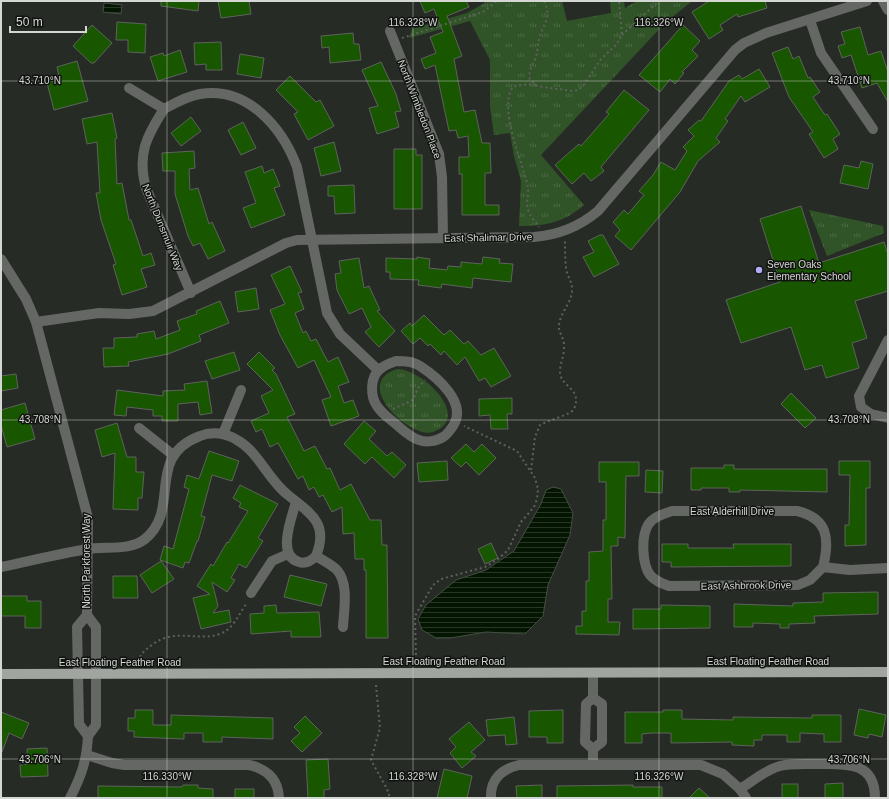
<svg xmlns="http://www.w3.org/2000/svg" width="889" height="799" viewBox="0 0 889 799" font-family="Arial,sans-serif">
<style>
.park{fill:url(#park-tufts)}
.water{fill:url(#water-rules);stroke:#425040}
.building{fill:#185600;stroke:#5e635d}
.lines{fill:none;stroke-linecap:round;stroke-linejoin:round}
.path{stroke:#5e615d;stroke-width:2;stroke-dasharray:2 3;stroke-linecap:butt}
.minor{stroke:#656765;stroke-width:10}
.major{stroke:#a0a59f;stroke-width:10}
.ticks{fill:none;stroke:#d4d7d3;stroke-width:1;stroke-opacity:0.45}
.poi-dot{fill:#b5acf8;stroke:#111311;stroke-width:1.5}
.labels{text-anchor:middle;stroke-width:3;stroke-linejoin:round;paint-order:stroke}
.street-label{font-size:10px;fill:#d4d7d3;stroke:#111311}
.poi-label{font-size:10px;fill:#d4d7d3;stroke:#111311;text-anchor:start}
.ticks-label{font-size:10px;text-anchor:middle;fill:#d4d7d3;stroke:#111311;stroke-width:3;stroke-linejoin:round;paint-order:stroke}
</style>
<defs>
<pattern id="park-tufts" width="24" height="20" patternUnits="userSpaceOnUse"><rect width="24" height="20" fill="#305427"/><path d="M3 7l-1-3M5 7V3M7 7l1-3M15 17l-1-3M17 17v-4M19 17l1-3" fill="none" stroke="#4d6c45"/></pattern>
<pattern id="water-rules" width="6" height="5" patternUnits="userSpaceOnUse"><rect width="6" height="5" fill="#041601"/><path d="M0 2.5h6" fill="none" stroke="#283725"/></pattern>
</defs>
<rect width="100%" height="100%" fill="#272b26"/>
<g class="park">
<path d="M488 1H562L567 21 611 13 610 1H624L625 8 637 1H692L664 24 541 155 584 205C563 223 546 226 519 226L521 181 514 156 510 133 494 135 490 107V60L470 21 409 38 412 29 467 13Z"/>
<polygon points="809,210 883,226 884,233 827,256"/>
<path d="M397 369C421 368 474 418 433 432 412 440 350 384 397 369Z"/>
</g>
<g class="water">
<polygon points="104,3 122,5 121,14 103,12"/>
<polygon points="553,487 561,489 573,513 570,535 548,585 543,616 525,634 486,632 450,638 436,638 422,630 418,619 426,605 456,580 486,570 514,551 541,504 546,490"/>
</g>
<g class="building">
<polygon points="161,1 199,1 198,11 161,6"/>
<polygon points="218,1 249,1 251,14 221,18"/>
<polygon points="420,1 466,1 469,7 447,16 462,56 454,59 464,112 475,110 482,143 490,143 491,173 485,173 485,205 499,205 499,215 462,215 462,174 459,174 459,157 469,157 468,136 458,138 456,130 449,131 435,65 425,69 421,59 436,53 430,37 443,32 434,9 425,13"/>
<polygon points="709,1 765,1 767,8 738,17 737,14 720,25 723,30 709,39 692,12"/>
<polygon points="117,22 146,24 145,53 128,52 128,40 116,40"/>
<polygon points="92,25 112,43 94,63 91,63 73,46"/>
<polygon points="683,25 700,41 692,50 698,56 682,72 684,73 675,84 670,79 660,92 639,75"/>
<polygon points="860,27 868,55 881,51 888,72 888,102 877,83 862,88 851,55 842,58 838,46 845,44 841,32"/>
<polygon points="353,33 354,44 359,44 361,60 330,63 329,47 322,48 321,36"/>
<polygon points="221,42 222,70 206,70 206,64 195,65 194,43"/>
<polygon points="788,47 793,59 799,56 808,78 810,77 820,92 813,97 825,115 827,114 840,134 833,139 838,149 824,158 809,134 813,132 789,97 772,53"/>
<polygon points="180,50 187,72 158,81 150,57 163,53 164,56"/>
<polygon points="240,54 264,58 261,78 237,74"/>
<polygon points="77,61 88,101 54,110 46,79 59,76 57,67"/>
<polygon points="381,62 396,94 401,111 395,112 399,127 377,134 369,108 378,106 362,70"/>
<polygon points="759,69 770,87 745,102 741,96 725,119 728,121 716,138 720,142 698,161 680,192 631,250 615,236 620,230 613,222 624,210 628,214 644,195 639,191 653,175 661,162 675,170 687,151 683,147 694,136 688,130 699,120 701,121 729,81 739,75 742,79"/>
<polygon points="290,76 316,102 320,100 334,126 308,140 294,114 298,112 276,90"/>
<polygon points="624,90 649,110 601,167 604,171 591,181 584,173 572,184 555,165 579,144 581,146 609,114 606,112"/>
<polygon points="112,113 117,138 115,139 117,184 122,183 129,220 131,220 143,256 151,253 155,265 141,269 147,287 122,295 113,265 116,264 101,220 96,193 100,193 97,142 87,144 82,119"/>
<polygon points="191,117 201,131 181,146 171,133"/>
<polygon points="243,122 256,148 241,155 228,130"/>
<polygon points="334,142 341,171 321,176 314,148"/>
<polygon points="394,149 416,149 416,155 422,155 422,209 394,209"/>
<polygon points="194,151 195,168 189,169 190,190 198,188 209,224 212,222 225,251 208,259 200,243 193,246 188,236 175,194 175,171 163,171 162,153"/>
<polygon points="861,161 873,164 868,189 840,183 844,165 859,168"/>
<polygon points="262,166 264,173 273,169 280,186 274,188 285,215 251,228 243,208 256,203 245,172"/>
<polygon points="354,185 355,213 335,214 334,196 328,196 328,186"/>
<polygon points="801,206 819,263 884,242 888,255 888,291 855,301 867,338 852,343 859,368 826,378 822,365 805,370 791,327 741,343 726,300 780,282 760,219"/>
<polygon points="600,235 603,235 619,264 594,277 583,257 594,252 588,241"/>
<polygon points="417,257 430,259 429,268 447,270 448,266 461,267 461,262 482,264 483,257 500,259 499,263 513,264 511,282 473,278 472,288 442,284 441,288 418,285 419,280 390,279 390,272 386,272 386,258 417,259"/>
<polygon points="359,258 364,288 369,286 380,310 377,311 395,331 379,347 365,332 371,327 362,308 349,314 337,290 335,274 341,273 339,261"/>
<polygon points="290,266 302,292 298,293 304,309 295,313 303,333 306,331 311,341 316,339 328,362 338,357 349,382 338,386 344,403 353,400 359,416 331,426 322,400 331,397 314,360 298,368 280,335 270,310 285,304 271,275"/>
<polygon points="256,288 259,309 238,312 235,292"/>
<polygon points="220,301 229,323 199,335 201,341 168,354 128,362 129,366 104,367 103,348 114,348 114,338 137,337 137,334 154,331 156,339 180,330 177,321 197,314 196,311"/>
<polygon points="424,315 444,335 450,330 464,344 468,341 481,355 494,348 511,376 491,387 485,378 479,381 465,357 457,365 444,351 441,355 430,344 428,346 420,338 413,344 401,331 410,323 412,326"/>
<polygon points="234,352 240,370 212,379 205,361"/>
<polygon points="259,352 275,368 272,370 276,374 295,414 287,417 304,451 315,446 327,469 330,468 340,490 351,484 370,520 381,520 382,545 387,545 388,638 366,638 366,570 364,570 364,559 355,559 354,533 343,534 342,507 332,512 323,495 319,497 314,487 309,490 303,476 298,479 278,443 270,447 262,429 256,432 251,421 269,413 261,396 273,390 247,364"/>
<polygon points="16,374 18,388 1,391 1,376"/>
<polygon points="207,381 212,413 200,415 198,402 178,404 178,421 162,421 162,416 153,416 153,410 127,407 126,416 114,415 117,390 163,396 163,391 185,390 184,384"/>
<polygon points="791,393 816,418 805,428 781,404"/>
<polygon points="512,398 512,414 507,414 508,429 491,429 490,415 479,416 479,399"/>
<polygon points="25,403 35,439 7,447 1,425 1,410"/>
<polygon points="364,421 376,431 369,439 387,456 392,452 406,465 394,478 372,457 365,464 344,444"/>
<polygon points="117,423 127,457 136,457 136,472 144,472 142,498 138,498 138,510 113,509 115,453 102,457 95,430"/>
<polygon points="466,444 474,452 482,444 496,458 479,475 466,462 461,467 451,458"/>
<polygon points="209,451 239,461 232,481 212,475 201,516 205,517 198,541 197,541 189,563 185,562 183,568 160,560 164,546 173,549 189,489 184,487 187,475 199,479"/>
<polygon points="447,461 448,480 419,482 417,463"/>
<polygon points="839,461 870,461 870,488 866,488 866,545 845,546 845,525 849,525 850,475 839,475"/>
<polygon points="599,462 639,462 639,476 626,476 625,538 618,537 618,546 611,546 612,599 608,599 608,622 620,622 619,635 576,634 576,626 582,626 582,611 586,611 586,581 589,581 589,552 603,551 603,520 606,520 606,482 599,482"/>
<polygon points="724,465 734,465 734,469 827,469 827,492 740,490 740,492 729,492 729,488 701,488 701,490 691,490 691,468 724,468"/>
<polygon points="646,470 663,471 662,493 645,492"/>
<polygon points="240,485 278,504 258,538 263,541 246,568 239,564 231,578 235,580 227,592 212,582 218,606 213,613 229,610 231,622 201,629 193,598 210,594 197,586 211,564 213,566 227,542 228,543 248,511 239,507 241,503 233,498"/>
<polygon points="491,543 498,558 485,564 478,549"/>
<polygon points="662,544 688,544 688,548 734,548 733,544 791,544 791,566 671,567 671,562 662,562"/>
<polygon points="161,561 174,579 152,593 140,575"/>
<polygon points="290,575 327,584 321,606 284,597"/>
<polygon points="113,576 137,576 138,598 113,598"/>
<polygon points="878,592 878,614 814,616 815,623 789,624 789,628 780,628 780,624 753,623 753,627 734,627 734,604 793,606 793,603 823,602 823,593"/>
<polygon points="1,596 27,596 27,601 41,601 41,628 25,628 25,616 1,616"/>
<polygon points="276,605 277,613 319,612 321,637 291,637 291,631 251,634 250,614 264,613 264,606"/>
<polygon points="661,605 710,606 710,628 633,629 633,609 661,609"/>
<polygon points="859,709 886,715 882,737 869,734 868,738 854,735"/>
<polygon points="135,710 153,710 153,725 171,725 171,715 273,718 273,739 222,737 222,742 203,742 203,733 184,733 184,739 134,737 134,731 128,731 128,718 135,718"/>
<polygon points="563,710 563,743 547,743 547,737 529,737 529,711"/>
<polygon points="663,710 682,710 682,719 733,720 733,717 812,718 812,715 841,715 841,742 824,742 824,734 800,733 800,742 787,742 787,735 762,735 762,740 754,740 754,746 732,745 732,742 671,743 671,733 652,733 642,734 642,743 625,743 625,712 663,712"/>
<polygon points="1,712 29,723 22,739 9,733 2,752"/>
<polygon points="305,716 322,733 302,752 291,741 300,733 294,727"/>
<polygon points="514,717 517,744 506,745 505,735 488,736 486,720"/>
<polygon points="469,722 485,740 471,752 476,756 462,768 450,753 456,747 449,739"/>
<polygon points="47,748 48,776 21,777 20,765 28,764 27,749"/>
<polygon points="328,759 330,789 324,790 324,798 308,798 306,760"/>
<polygon points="444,769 472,776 467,798 437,798"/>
<polygon points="843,783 843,798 825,798 825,784"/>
<rect x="782" y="784" width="16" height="14"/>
<polygon points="183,785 198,785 198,788 213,789 213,798 98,798 98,786 182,787"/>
<polygon points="542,785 542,798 517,798 516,786"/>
<polygon points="633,785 633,787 662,787 662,798 557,798 557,786"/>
<polygon points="699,788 710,798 689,798"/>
<rect x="235" y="789" width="19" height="9"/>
</g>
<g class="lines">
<g class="path">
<path d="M544 1C553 19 542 24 539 40 537 46 538 53 535 59 532 66 528 71 530 79L537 86 572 91 578 90 583 86 601 59 616 45 622 35 619 1"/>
<polyline points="622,35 659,1"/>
<polyline points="402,38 483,12 497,1"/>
<path d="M536 85 529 84 514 86C496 104 524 166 528 187 529 196 525 204 529 212 531 218 536 222 539 227"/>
<polyline points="393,409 413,400 418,388 425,380"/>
<path d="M531 470 535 437 540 425C548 420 571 415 574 409 583 388 560 387 560 372 560 363 565 354 564 345 564 337 558 333 559 325 560 313 571 304 572 291 573 282 567 277 566 268 565 259 565 250 565 241"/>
<path d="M140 657C143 651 148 648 153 644 177 627 200 643 222 633 234 628 239 613 247 603"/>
<polyline points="416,660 415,616 433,585 441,579 485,567 498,559 508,550 521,522 534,507 537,499 538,489 535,478 517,451 464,426"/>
<polyline points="376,685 380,728 371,760 387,789 390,798"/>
</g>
<g class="minor">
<polyline points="883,1 888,10"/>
<polyline points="810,20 821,53 873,129"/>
<polyline points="390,31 439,154 442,177 443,238"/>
<polyline points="129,88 164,109"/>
<path d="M164 109C175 103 187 96 200 94 247 86 282 127 297 167L327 313 340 334 378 370"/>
<path d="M164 109C146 137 137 155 146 188L191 293"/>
<polyline points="1,259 26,299 36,322 88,518 87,615 77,627 79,724 88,736 96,725 96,627 87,615"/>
<path d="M36 322 99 313 129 314 153 311 286 243 297 240 534 237C559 235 579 227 598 211L735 50 744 43 766 33 867 1"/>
<polyline points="888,340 859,396 861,407 871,414 888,418"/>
<path d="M396 361C404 361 413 361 420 366 437 377 468 403 453 426 450 430 447 435 443 437 437 441 426 443 419 440 410 437 404 431 397 425 390 419 382 414 377 406 370 396 370 377 380 369 385 365 390 363 396 361Z"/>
<polyline points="139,428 173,455"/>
<polyline points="223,434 241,390"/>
<path d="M316 556C322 560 331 564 337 570 349 584 344 609 343 627"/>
<path d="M1 567C30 561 58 554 87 549 106 546 130 551 145 539 182 509 144 457 200 436 212 431 226 433 237 440 259 452 268 480 288 495 311 514 329 523 316 556 311 561 305 564 299 562 276 556 292 517 296 502"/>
<path d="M823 567C830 539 828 518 797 511H672C663 514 653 517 648 525 641 537 642 564 650 575 655 581 661 583 669 586L798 585 810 580 823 567 850 570 888 568"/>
<polyline points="251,593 272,561 288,554"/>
<polyline points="593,673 593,698"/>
<polyline points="593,749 602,742 602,704 593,698 586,704 585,742 593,749 593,765"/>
<path d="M87 755 112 763 124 765H249C267 769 278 779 279 798"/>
<polyline points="740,789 746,798"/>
<path d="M70 798C81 777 87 760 88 736"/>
<path d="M491 798C490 779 502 769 519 765H701L723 774 740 789C753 781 765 770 780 766 791 763 805 764 816 764 844 764 875 760 875 798"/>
</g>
<polyline class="major" points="1,674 888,672"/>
</g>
<path class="ticks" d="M167 1V798M413 1V798M659 1V798M1 81H888M1 420H888M1 759H888"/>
<circle class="poi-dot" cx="759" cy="270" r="4"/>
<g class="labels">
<g class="street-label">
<text transform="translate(420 109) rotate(69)" y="4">North Wimbledon Place</text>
<text transform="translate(163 227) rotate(68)" y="4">North Dunsmuir Way</text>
<text transform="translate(488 237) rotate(-1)" y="4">East Shalimar Drive</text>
<text x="732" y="515">East Alderhill Drive</text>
<text transform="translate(86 561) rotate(-90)" y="4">North Parkforest Way</text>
<text transform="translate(746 585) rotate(-1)" y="4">East Ashbrook Drive</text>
<text x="444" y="665">East Floating Feather Road</text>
<text x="768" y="665">East Floating Feather Road</text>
<text x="120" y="666">East Floating Feather Road</text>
</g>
<g class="poi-label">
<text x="767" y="268">Seven Oaks<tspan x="767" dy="12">Elementary School</tspan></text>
</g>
</g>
<g class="ticks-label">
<text x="413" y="26">116.328°W</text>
<text x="659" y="26">116.326°W</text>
<text x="40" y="84">43.710°N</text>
<text x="849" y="84">43.710°N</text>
<text x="40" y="423">43.708°N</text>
<text x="849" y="423">43.708°N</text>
<text x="40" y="763">43.706°N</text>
<text x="849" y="763">43.706°N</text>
<text x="167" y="780">116.330°W</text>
<text x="413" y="780">116.328°W</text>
<text x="659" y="780">116.326°W</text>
</g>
<rect width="889" height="799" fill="none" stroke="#d4d7d3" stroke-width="4"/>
<path d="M10 26v6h76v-6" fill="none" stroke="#d4d7d3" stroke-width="2"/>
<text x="16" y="26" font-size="12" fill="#d4d7d3" stroke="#111311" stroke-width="3" paint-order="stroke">50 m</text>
</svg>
